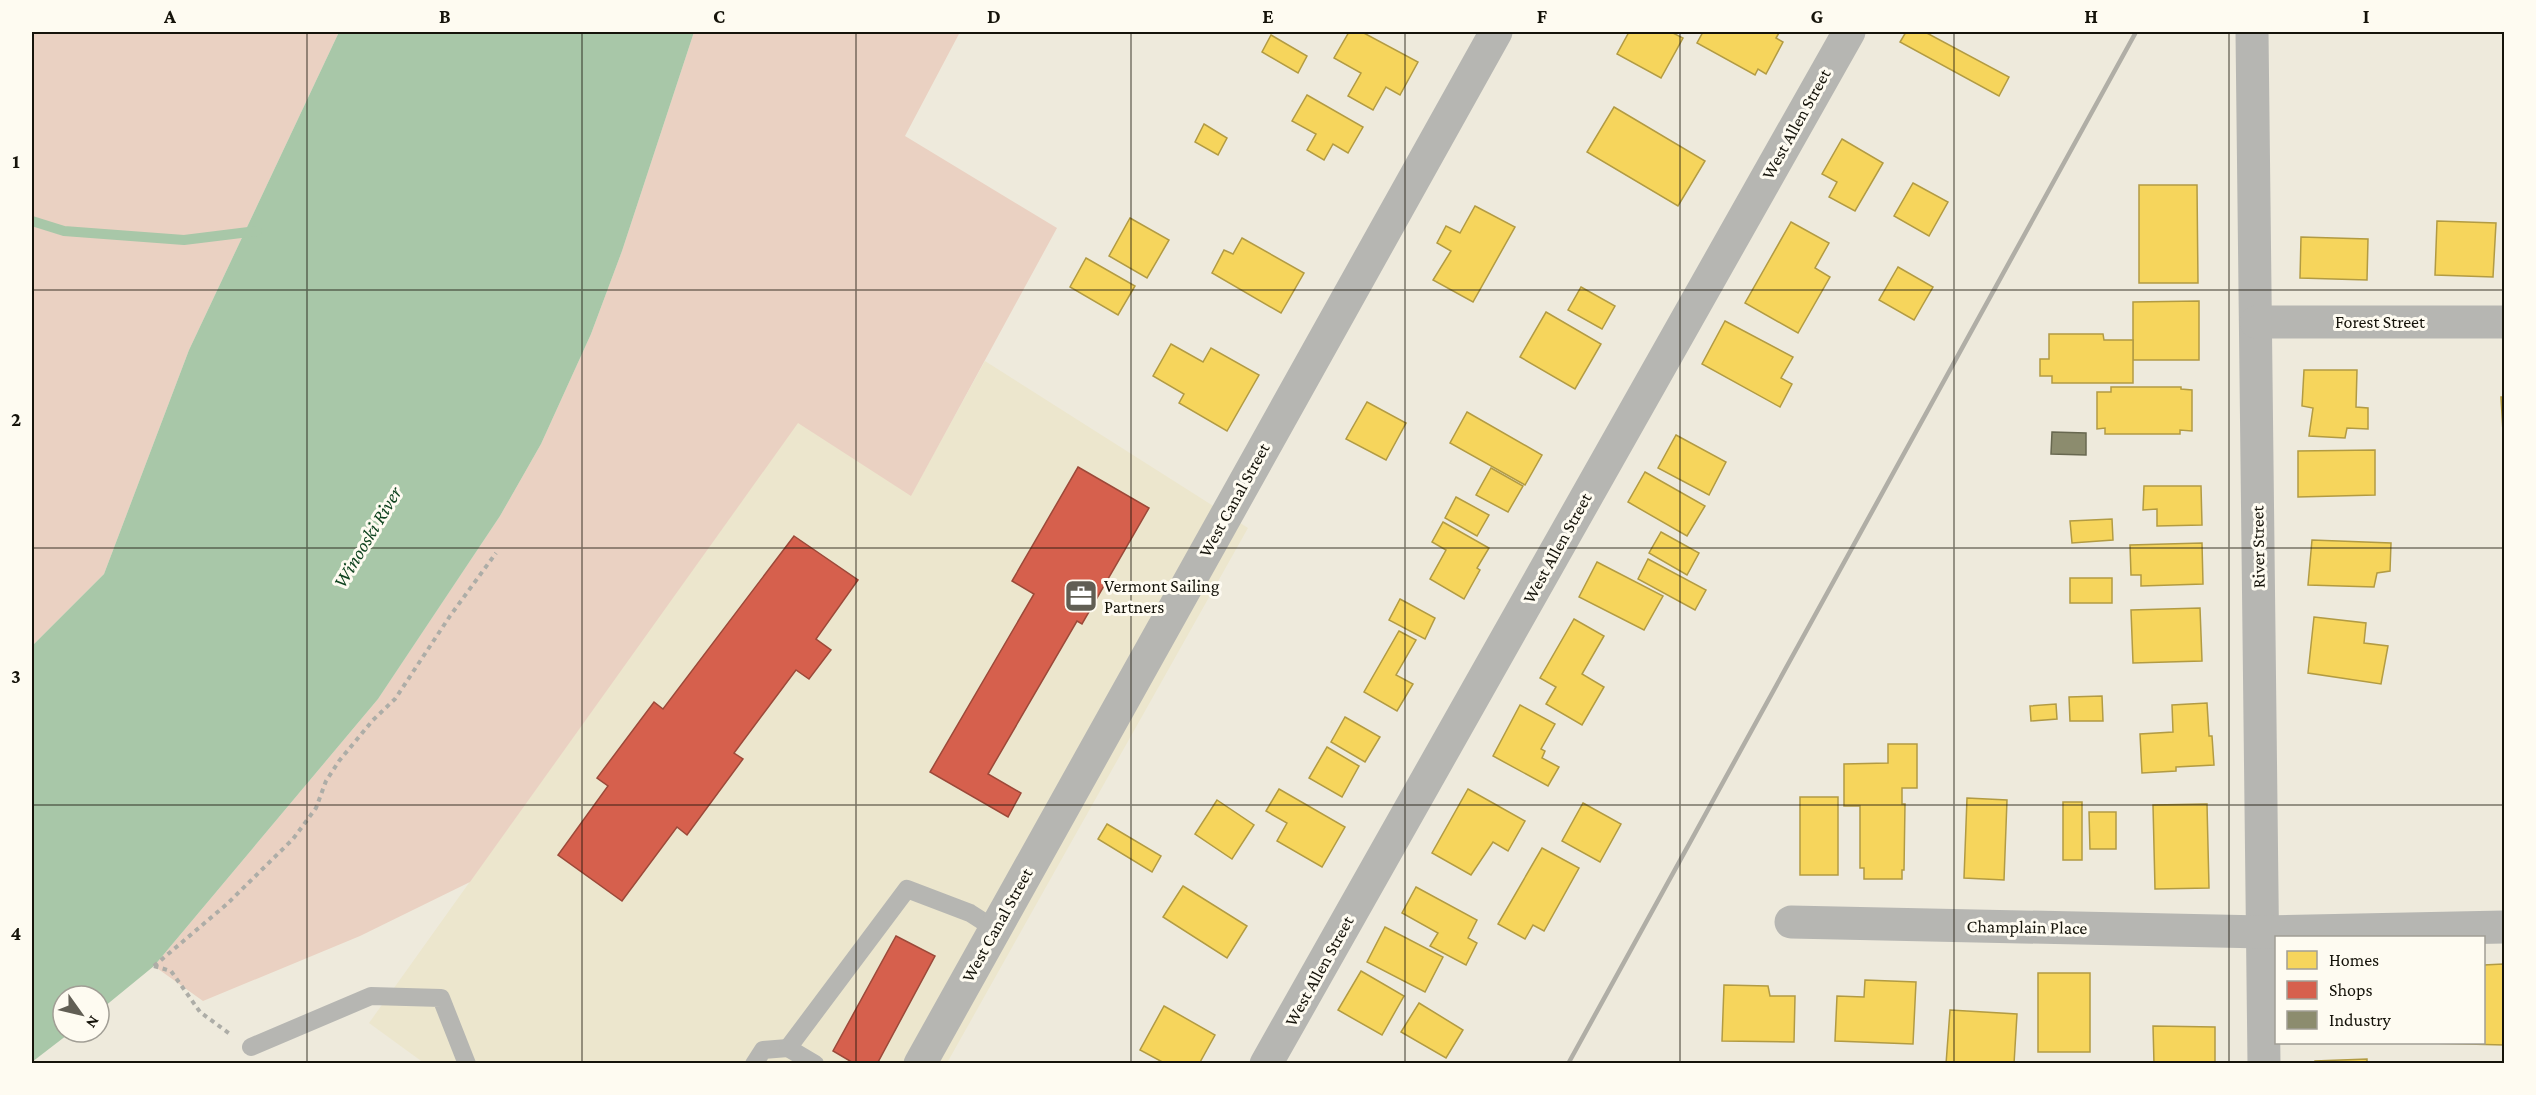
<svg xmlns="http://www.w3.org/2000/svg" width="2536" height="1095" viewBox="0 0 2536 1095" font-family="'Crimson Pro',serif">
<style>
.built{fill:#ece6cd}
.green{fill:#ead1c2}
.water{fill:#a8c7a8}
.homes{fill:#f6d55c;stroke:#b29b43;stroke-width:1.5}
.shops{fill:#d6604d;stroke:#9c4939;stroke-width:1.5}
.industry{fill:#8c8c6e;stroke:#686850;stroke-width:1.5}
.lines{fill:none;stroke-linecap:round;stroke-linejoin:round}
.stream{stroke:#a8c7a8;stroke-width:10}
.path{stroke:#adada7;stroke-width:4;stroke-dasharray:4.5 4.5;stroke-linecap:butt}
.lane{stroke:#b6b6b2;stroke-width:18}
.street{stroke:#b6b6b2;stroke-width:33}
.rail{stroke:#b0aea6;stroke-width:4.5}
.grid{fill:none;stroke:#15130a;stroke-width:1.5;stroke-opacity:0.55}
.labels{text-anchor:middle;stroke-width:6;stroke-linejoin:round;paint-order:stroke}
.street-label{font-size:18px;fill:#15130a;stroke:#fefbf1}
.poi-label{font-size:18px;fill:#15130a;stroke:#fefbf1;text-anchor:start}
.water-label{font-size:20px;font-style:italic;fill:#0f431f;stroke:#fefbf1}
.neatline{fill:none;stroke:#15130a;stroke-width:2}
.grid-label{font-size:20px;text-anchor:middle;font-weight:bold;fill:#15130a}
</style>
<rect width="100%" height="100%" fill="#eeeadc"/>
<polygon class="built" points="985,361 1248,528 947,1063 424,1063 369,1023 798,422 911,495"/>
<g class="green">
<polygon points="32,32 339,32 189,350 104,574 32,646"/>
<polygon points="694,32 960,32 905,136 1057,228 911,496 798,423 470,882 360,936 203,1001 154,966 378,699 500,516 541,444 591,334 622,251"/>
</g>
<polygon class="water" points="339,32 694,32 622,251 591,334 541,444 500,516 378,699 154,966 99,1011 99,996 63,996 63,1032 71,1032 32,1062 32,646 104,574 189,350"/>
<g class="homes">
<polygon points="1349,32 1362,32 1418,62 1400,95 1386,87 1373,110 1348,96 1361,73 1334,58"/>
<polygon points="1629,32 1671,32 1683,38 1661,78 1617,54"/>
<polygon points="1703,32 1776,32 1779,33 1776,38 1783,42 1766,74 1758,69 1755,75 1697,43"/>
<polygon points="1906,32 1925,32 2009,77 1999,96 1900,42"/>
<polygon points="1271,35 1307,56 1298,73 1262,52"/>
<polygon points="1307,95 1363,127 1348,153 1333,144 1324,160 1307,150 1316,134 1292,121"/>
<polygon points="1614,107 1705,161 1678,206 1587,152"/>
<polygon points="1204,124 1227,138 1218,155 1195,142"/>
<polygon points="1842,139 1883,163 1855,211 1829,197 1837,182 1822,174"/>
<polygon points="1913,183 1948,202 1929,236 1894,216"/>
<polygon points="2139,185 2197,185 2198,283 2139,283"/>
<polygon points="1475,206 1515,227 1473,302 1433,280 1451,251 1437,243 1446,226 1460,233"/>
<polygon points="1130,218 1169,240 1147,278 1109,256"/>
<polygon points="2437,221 2496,223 2493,277 2435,275"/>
<polygon points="1791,222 1829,243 1815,268 1830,277 1798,333 1745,303"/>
<polygon points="2301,237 2368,239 2367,280 2300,278"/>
<polygon points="1242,238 1304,273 1281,313 1212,273 1224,250 1233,254"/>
<polygon points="1086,258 1135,286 1118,315 1070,287"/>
<polygon points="1898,267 1933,287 1914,320 1879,300"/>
<polygon points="1581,287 1615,306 1602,329 1568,310"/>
<polygon points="2199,301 2199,360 2133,360 2133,302"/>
<polygon points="1546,312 1601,344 1575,389 1520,357"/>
<polygon points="1725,321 1793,357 1781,378 1792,384 1780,407 1702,364"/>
<polygon points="2049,334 2103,334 2104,340 2133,340 2133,383 2052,383 2052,376 2040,376 2040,359 2049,359"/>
<polygon points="1171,344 1203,362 1211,348 1259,375 1227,431 1179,403 1184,394 1153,376"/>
<polygon points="2304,370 2357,370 2356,407 2368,408 2368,429 2347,428 2345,438 2309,436 2313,408 2302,406"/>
<polygon points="2111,387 2181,387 2181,389 2192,390 2192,431 2180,430 2180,434 2105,434 2105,428 2097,429 2097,392 2111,392"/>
<polygon points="2501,397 2504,397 2504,450"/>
<polygon points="1367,402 1406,423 1386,460 1346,439"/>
<polygon points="1467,412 1542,455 1525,485 1450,443"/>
<polygon points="1676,435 1726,462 1709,495 1658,468"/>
<polygon points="2375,450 2375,495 2298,497 2298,451"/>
<polygon points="1491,468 1523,486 1508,512 1476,495"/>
<polygon points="1645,472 1705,506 1687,536 1628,502"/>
<polygon points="2144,486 2201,486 2202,525 2157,526 2157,509 2143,510"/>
<polygon points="1456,497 1489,515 1477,536 1445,518"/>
<polygon points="2112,519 2113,540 2072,543 2070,521"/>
<polygon points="1443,522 1489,548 1477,568 1480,570 1464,599 1430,579 1446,550 1432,542"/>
<polygon points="1661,532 1699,553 1687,575 1649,553"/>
<polygon points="2312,540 2391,543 2390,571 2377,573 2374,587 2308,585"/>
<polygon points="2202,543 2203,584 2141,586 2141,575 2131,575 2130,545"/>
<polygon points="1648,559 1706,590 1695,610 1638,579"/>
<polygon points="1597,562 1663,596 1644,630 1579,597"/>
<rect x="2070" y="578" width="42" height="25"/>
<polygon points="1400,599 1435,618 1425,639 1389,620"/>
<polygon points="2200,608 2202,661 2133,663 2131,610"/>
<polygon points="2314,617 2366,623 2364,643 2388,646 2381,684 2308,673"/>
<polygon points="1574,619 1604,636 1582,674 1604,687 1582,725 1546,704 1556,687 1540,678"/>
<polygon points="1399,631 1416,640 1396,675 1413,684 1397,711 1364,692"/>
<polygon points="2102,696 2103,721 2070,721 2069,697"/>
<polygon points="2207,703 2209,736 2212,736 2214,765 2176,767 2176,771 2142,773 2140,734 2173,732 2172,705"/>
<polygon points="2056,704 2057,719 2031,721 2030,706"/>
<polygon points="1520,705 1555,724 1541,749 1545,751 1542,758 1559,767 1548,786 1493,756"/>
<polygon points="1345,717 1380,737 1365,762 1331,742"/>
<polygon points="1888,744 1917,744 1917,788 1902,788 1902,804 1905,804 1904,870 1902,870 1902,879 1864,879 1864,868 1860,868 1860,806 1844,806 1844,764 1888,763"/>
<polygon points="1327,747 1359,766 1342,797 1309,778"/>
<polygon points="1279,789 1345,827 1322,867 1277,841 1287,823 1266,811"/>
<polygon points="1468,789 1525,821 1508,851 1493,842 1471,875 1432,853"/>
<rect x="1800" y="797" width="38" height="78"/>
<polygon points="1967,798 2007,800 2004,880 1964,878"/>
<polygon points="1217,800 1254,825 1232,859 1195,834"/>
<rect x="2063" y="802" width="19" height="58"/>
<polygon points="1583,803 1621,824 1600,862 1562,841"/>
<polygon points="2207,804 2209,888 2155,889 2153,805"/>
<polygon points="2089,812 2116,812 2116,849 2090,849"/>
<polygon points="1107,824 1161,856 1152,872 1098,839"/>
<polygon points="1542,848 1579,868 1544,931 1533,925 1525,939 1498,924"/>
<polygon points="1183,886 1247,926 1227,958 1163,917"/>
<polygon points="1416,887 1477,920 1468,938 1477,943 1466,965 1430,946 1438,933 1402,913"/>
<polygon points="1385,927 1443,957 1425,992 1367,962"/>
<polygon points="2503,964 2504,1045 2429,1043 2484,1042 2484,965"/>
<polygon points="1361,971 1404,996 1382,1035 1338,1010"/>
<rect x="2038" y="973" width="52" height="79"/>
<polygon points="1865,980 1916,982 1913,1044 1835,1041 1837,996 1864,997"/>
<polygon points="1724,985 1768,986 1770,996 1795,996 1794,1042 1722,1041"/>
<polygon points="1419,1003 1463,1030 1446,1058 1401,1032"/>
<polygon points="1164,1006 1215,1035 1199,1064 1166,1064 1140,1050"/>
<polygon points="1950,1010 2017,1014 2014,1064 1946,1064"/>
<polygon points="2153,1026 2215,1027 2215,1064 2154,1064"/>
<polygon points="2367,1059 2367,1064 2315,1064 2315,1061"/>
</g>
<g class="shops">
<polygon points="1078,467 1149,508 1082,624 1077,621 988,774 1021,793 1008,817 930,772 1034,594 1012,581"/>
<polygon points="794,536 858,580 816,639 831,650 809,679 796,670 734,753 743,759 687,835 677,827 622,901 558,855 608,786 597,778 654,702 663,709"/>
<polygon points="896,936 935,956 877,1064 855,1064 833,1051"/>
</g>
<polygon class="industry" points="2052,432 2086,433 2086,455 2051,454"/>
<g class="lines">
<polyline class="stream" points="32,221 64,231 184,240 257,231"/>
<g class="path">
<polyline points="154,966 227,904 293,839 316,808 326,781 339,761 373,720 395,699 450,616 496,553"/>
<polyline points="154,966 171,971 200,1012 230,1034"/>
</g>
<g class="lane">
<polyline points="251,1047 371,996 441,998 467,1064"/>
<polyline points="754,1064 763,1050 788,1048"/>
<polyline points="815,1064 788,1048 907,889 970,913 995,929"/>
</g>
<g class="street">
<polyline points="2252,32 2264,1064"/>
<polyline points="2256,322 2504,322"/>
<polyline points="1791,922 2263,932 2504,927"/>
<polyline points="920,1064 1496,32"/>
<polyline points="1266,1064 1849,32"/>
</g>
<polyline class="rail" points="1568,1064 2136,32"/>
</g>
<path class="grid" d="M307 32V1064M582 32V1064M856 32V1064M1131 32V1064M1405 32V1064M1680 32V1064M1954 32V1064M2229 32V1064M32 290H2504M32 548H2504M32 805H2504"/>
<defs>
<symbol id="office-square" viewBox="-11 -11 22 22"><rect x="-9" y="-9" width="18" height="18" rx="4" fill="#615e54" stroke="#fefbf1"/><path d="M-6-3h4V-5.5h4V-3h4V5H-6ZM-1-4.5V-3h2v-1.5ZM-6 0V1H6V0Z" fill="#fff"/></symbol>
</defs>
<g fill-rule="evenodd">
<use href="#office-square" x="1062" y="577" width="38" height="38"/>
</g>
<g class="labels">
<g class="street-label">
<text transform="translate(1796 124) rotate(-61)" y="6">West Allen Street</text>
<text x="2380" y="328">Forest Street</text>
<text transform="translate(1234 500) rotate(-61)" y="6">West Canal Street</text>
<text transform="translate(2258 547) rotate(-91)" y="6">River Street</text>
<text transform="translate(1557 548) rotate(-61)" y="6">West Allen Street</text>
<text transform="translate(997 925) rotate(-61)" y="6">West Canal Street</text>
<text transform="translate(2027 927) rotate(1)" y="6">Champlain Place</text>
<text transform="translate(1319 971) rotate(-61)" y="6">West Allen Street</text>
</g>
<g class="poi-label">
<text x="1104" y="592">Vermont Sailing<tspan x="1104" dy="21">Partners</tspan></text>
</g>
<g class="water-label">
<text transform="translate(367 537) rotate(-59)" y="7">Winooski River</text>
</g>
</g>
<rect width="2536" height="1095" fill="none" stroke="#fefbf1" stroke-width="66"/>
<rect x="2275" y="936" width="210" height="108" fill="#fefbf1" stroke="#a19e95" stroke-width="1.5"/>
<rect x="2287" y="951" width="30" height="18" fill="#f6d55c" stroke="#a19e95" stroke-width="1.5"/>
<text x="2329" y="966" font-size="18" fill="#15130a">Homes</text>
<rect x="2287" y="981" width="30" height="18" fill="#d6604d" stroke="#a19e95" stroke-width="1.5"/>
<text x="2329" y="996" font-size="18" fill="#15130a">Shops</text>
<rect x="2287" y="1011" width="30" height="18" fill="#8c8c6e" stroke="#a19e95" stroke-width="1.5"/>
<text x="2329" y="1026" font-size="18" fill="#15130a">Industry</text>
<g transform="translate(81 1014) rotate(124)"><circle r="28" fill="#fefbf1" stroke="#a19e95" stroke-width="1.5"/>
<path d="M0-4.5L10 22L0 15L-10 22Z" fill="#615e54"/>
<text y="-9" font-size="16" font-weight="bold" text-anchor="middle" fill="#15130a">N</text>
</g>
<rect x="33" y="33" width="2470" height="1029" class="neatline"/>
<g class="grid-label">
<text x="170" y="23">A</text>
<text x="445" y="23">B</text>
<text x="719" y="23">C</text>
<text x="994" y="23">D</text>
<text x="1268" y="23">E</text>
<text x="1542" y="23">F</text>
<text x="1817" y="23">G</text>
<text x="2091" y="23">H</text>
<text x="2366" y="23">I</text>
<text x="16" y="168">1</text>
<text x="16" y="426">2</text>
<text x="16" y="683">3</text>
<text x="16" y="940">4</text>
</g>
</svg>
